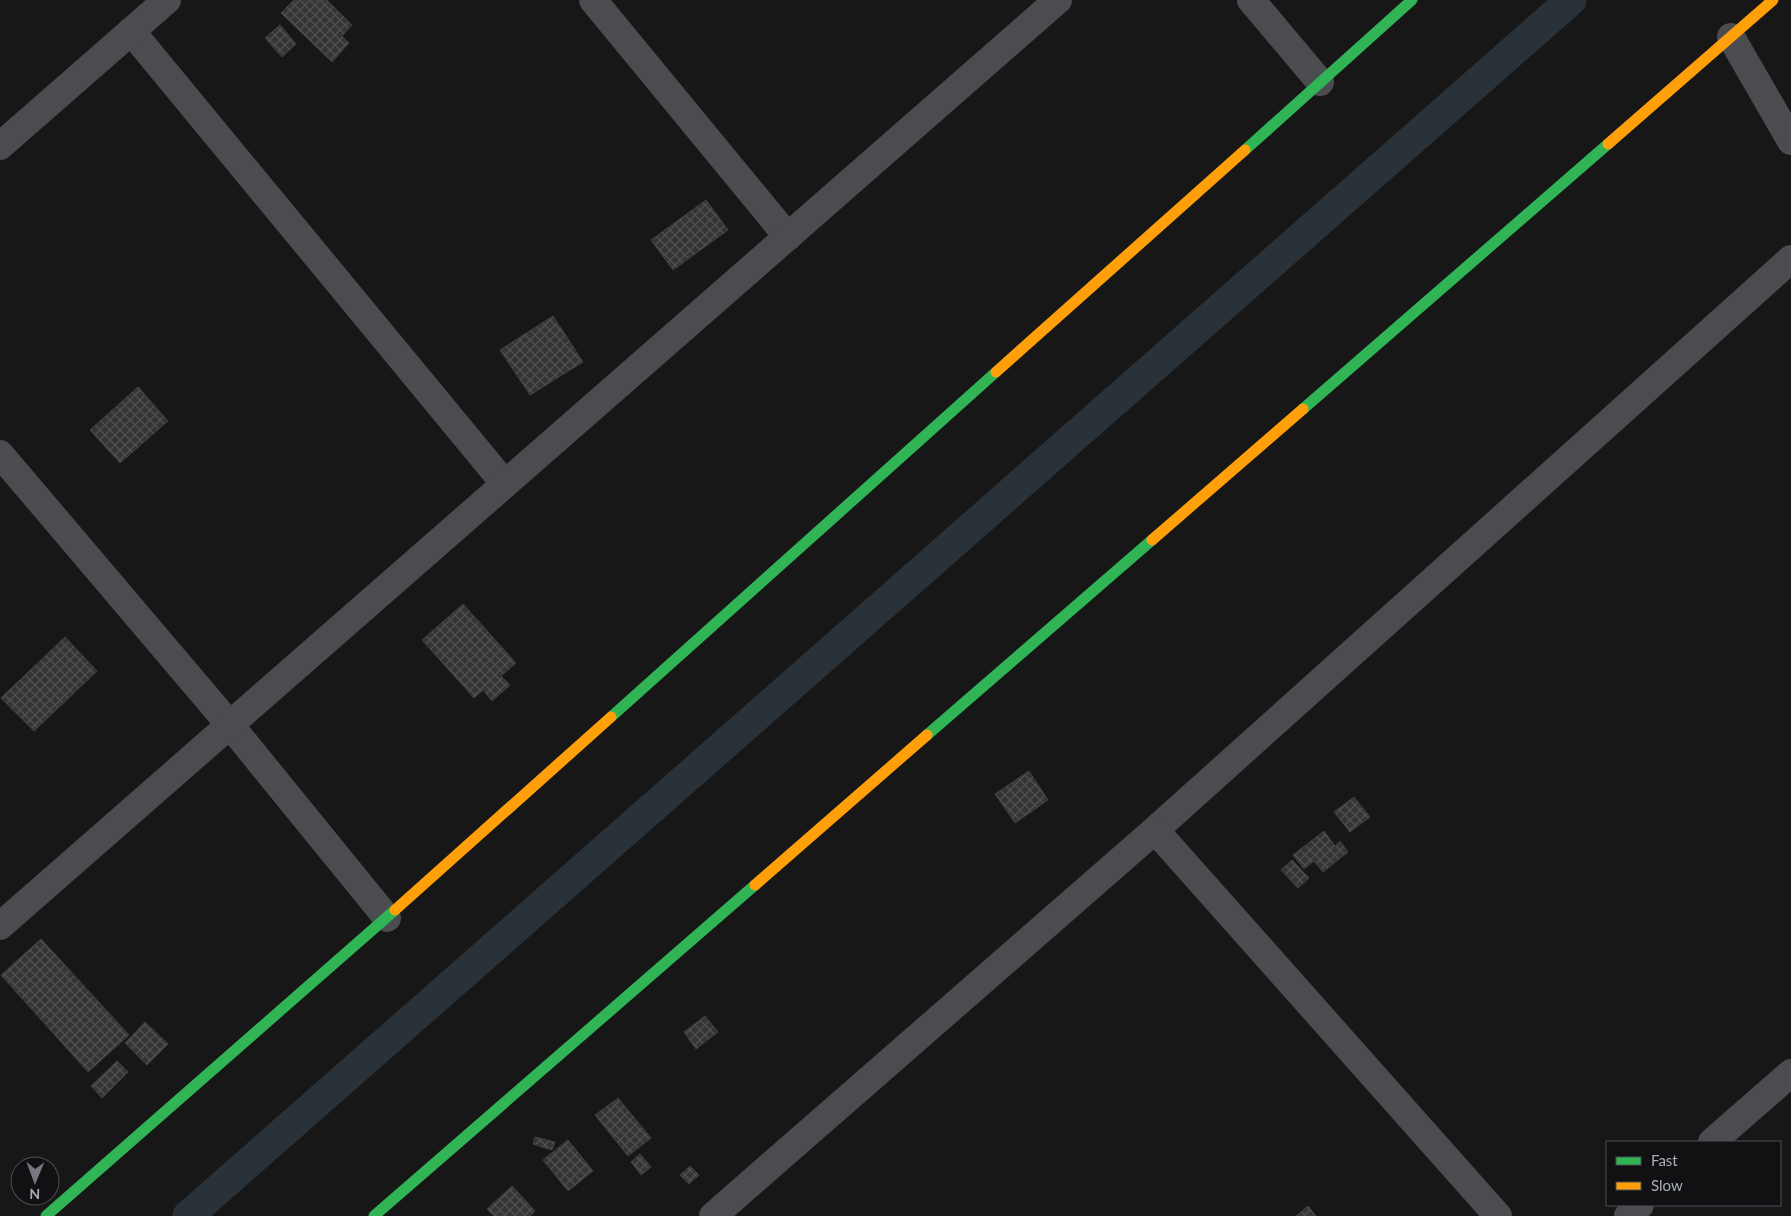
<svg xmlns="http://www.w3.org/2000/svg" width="1791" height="1216" viewBox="0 0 1791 1216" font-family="Lato,sans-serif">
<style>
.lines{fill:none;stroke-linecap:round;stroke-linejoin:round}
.canal{stroke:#2a3239;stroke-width:31}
.building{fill:url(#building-cross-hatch);stroke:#3f4043}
.street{stroke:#4b4c50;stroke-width:28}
.fast{stroke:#30b455;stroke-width:11}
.slow{stroke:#ff9f0a;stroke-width:11}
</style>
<defs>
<pattern id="building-cross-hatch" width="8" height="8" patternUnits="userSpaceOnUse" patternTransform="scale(1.25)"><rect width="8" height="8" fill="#353536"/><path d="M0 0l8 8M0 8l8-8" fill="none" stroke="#4f5051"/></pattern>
</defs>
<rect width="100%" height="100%" fill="#171717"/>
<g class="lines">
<polyline class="canal" points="188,1216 1571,0"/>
</g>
<g class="building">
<polygon points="294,0 327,0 352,25 342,36 349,43 332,62 281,13"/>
<polygon points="280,25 296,44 282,57 265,38"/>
<polygon points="706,200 728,230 673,270 651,240"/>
<polygon points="553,316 583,362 530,395 500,350"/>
<polygon points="138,387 168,421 120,463 90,430"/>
<polygon points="463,604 516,663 501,676 510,685 492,701 483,690 474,698 422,640"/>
<polygon points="65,637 97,671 34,731 1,698"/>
<polygon points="1029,771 1048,800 1015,823 995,794"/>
<polygon points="1354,797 1370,817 1350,832 1334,812"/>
<polygon points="1324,831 1335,846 1340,841 1348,852 1323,872 1314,861 1304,869 1293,855"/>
<polygon points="1292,860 1309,878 1298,888 1281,870"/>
<polygon points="41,939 129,1035 88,1072 1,975"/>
<polygon points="705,1016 718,1032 696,1049 684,1032"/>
<polygon points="145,1022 168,1044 147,1065 125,1043"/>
<polygon points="117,1061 128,1072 102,1098 91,1086"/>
<polygon points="618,1098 651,1138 628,1156 595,1115"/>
<polygon points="535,1137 555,1142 552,1150 533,1144"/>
<polygon points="568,1140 593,1171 568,1191 543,1160"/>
<polygon points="640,1154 651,1167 641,1175 631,1162"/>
<polygon points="690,1166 699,1175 689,1184 680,1175"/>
<polygon points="512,1186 535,1211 530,1216 494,1216 487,1209"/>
<polygon points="1308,1206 1316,1216 1296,1216"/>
</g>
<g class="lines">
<g class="street">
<polyline points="593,0 788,237"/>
<polyline points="1251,0 1320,82"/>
<polyline points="131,31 505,484"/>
<polyline points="1731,37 1791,141"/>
<polyline points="0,146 167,0"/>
<polyline points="0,454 230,725 387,918"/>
<polyline points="1155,830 1791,259"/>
<polyline points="0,926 1058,0"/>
<polyline points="1712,1142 1791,1073"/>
<polyline points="713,1216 1155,830 1498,1216"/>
<polyline points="1628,1216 1640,1205"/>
</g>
<g class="fast">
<polyline points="1245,150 1412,0"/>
<polyline points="1303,409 1608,144"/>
<polyline points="611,717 996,372"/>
<polyline points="927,735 1152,540"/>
<polyline points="46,1216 395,910"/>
<polyline points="374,1216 755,885"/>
</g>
<g class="slow">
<polyline points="1608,144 1773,0"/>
<polyline points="996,372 1245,150"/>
<polyline points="1152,540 1303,409"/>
<polyline points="755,885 927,735"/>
<polyline points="395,910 611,717"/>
</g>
</g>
<rect x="1606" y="1141" width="175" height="65" fill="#111113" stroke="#4d4f55"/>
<rect x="1616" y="1157" width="25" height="8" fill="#30b455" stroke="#4d4f55"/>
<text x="1651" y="1166" font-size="15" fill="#a8adb8">Fast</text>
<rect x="1616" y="1182" width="25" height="8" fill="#ff9f0a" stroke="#4d4f55"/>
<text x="1651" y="1191" font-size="15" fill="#a8adb8">Slow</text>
<g transform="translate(35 1181) rotate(181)"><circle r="24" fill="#111113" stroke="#4d4f55"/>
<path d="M0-4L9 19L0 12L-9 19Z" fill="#757880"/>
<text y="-8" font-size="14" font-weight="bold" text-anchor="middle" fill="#a8adb8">N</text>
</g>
</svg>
